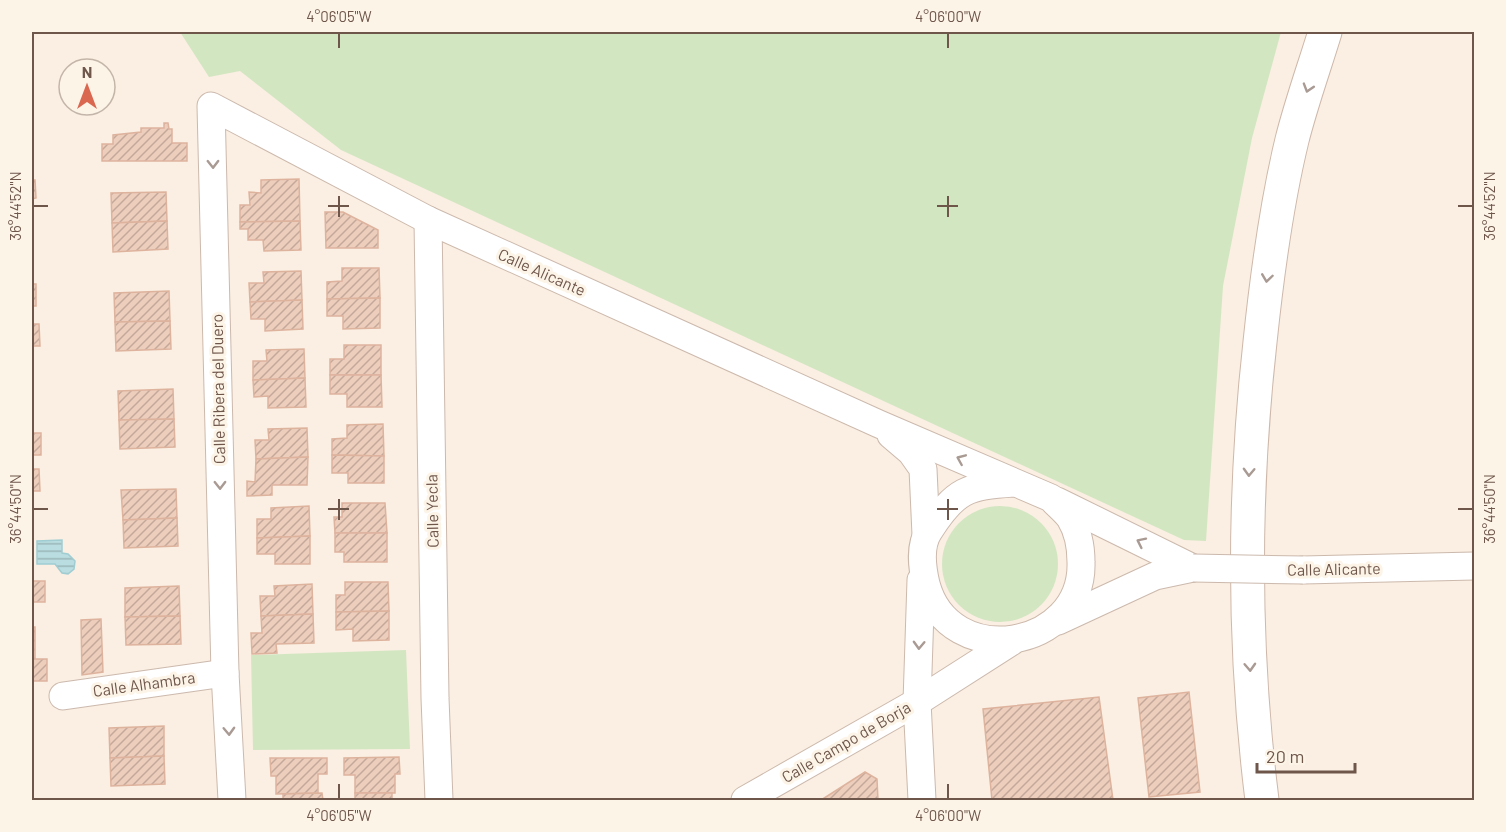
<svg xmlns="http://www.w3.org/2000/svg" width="1506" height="832" viewBox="0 0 1506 832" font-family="Barlow,sans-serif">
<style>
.green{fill:#d3e6c2}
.water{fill:url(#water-rules);stroke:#a0cdd2;stroke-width:1.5}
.building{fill:url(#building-hatch);stroke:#deb39e;stroke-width:1.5}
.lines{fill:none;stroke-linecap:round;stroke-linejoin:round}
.minor-casing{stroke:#ccb9ad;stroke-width:29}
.secondary-casing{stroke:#ceb8aa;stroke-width:35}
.minor{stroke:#fff;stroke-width:27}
.secondary{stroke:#fff;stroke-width:33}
.minor-bridge-casing{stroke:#ccb9ad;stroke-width:29;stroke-linecap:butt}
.minor-bridge{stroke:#fff;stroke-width:27}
.oneway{stroke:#a99a93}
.ticks{fill:none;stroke:#6f564b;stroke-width:2}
.labels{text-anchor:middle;stroke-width:6;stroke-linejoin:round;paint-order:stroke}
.street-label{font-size:16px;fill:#6f564b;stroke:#fdf4e8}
.neatline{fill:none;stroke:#6f564b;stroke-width:2}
.ticks-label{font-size:15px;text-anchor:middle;fill:#6f564b}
</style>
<defs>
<pattern id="water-rules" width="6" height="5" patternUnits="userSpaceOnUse" patternTransform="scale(1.5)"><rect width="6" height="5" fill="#b9dde1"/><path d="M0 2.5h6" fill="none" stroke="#9bb6b8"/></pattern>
<pattern id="building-hatch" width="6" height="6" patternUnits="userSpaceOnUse" patternTransform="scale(1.5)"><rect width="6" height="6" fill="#edcdbc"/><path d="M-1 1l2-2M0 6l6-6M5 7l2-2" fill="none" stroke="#c4a99b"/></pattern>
</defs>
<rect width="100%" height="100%" fill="#faefe2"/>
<g class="green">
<polygon points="180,32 1281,32 1252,138 1223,286 1206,541 1184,540 341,150 240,71 209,77"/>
<circle cx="1000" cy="564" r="58"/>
<polygon points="406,650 410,749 253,750 251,655"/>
</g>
<polygon class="water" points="62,540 62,553 68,554 75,561 74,569 68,574 62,573 55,564 37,564 37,541"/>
<g class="building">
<polygon points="164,123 168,123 169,129 172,129 172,143 187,143 187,161 102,161 102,144 113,144 113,135 141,132 141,128 164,128"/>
<polygon points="299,179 300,221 240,222 240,205 250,205 249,192 261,193 261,180"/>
<polygon points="32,180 35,180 36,198 32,199"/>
<polygon points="166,192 167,221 112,223 111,193"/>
<polygon points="325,212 343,212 378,230 378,248 326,248"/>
<polygon points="167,221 168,249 113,252 112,223"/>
<polygon points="300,221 301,250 264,251 263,240 248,240 248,229 240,229 240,222"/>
<polygon points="342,268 379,268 380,298 327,299 327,282 342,281"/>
<polygon points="301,271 302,300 250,302 249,283 264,283 263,272"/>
<rect x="32" y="284" width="4" height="22"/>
<polygon points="169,291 170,321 115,322 114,293"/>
<polygon points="380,298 380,328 343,329 343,316 327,316 327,299"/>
<polygon points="302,300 303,329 265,331 265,319 251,319 250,302"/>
<polygon points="170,321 171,349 116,351 115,322"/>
<polygon points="32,324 39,324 40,346 32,346"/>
<polygon points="344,345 381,345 381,375 330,375 330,359 344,359"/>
<polygon points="304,349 305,378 253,380 253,361 267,361 266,350"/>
<polygon points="330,375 381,375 382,407 347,407 347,394 330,394"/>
<polygon points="305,378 306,407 268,408 268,396 254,397 253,380"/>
<polygon points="173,389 174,419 119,420 118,391"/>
<polygon points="174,419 175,447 120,449 119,420"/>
<polygon points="383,424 384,456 332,455 332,439 347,438 347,425"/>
<polygon points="307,428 308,457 256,459 255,440 269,440 268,429"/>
<rect x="32" y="433" width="9" height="22"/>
<polygon points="332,455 384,456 384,483 348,483 348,473 332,473"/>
<polygon points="308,457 307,485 272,485 272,495 247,496 247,481 255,482 256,459"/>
<polygon points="32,469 39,469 40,491 32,491"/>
<polygon points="176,489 177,518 123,520 121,490"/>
<polygon points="342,503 385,503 387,533 335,533 334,517 342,517"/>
<polygon points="309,506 310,536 257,538 257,519 271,519 271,508"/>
<polygon points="177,518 178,546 124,548 123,520"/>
<polygon points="335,533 387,533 387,562 344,562 344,552 335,552"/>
<polygon points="310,536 310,564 275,564 275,554 257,554 257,538"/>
<polygon points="32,548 32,581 45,581 45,602 32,602"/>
<polygon points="345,582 388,582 389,611 336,612 336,595 345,595"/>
<polygon points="312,584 313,614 261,616 260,596 275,596 274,586"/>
<polygon points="179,586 180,616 125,617 125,588"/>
<polygon points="389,611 389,640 353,641 353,629 336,630 336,612"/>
<polygon points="313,614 314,643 276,644 277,653 252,654 251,633 262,633 261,616"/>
<polygon points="180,616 181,644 126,645 125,617"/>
<polygon points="101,619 103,672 82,675 81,620"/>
<polygon points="32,627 35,627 35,659 47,659 47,681 32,681"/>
<polygon points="1189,692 1200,792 1149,797 1138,698"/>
<polygon points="1099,697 1113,800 992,800 983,709"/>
<polygon points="164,726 164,756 110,758 109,728"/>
<polygon points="164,756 165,784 111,786 110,758"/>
<polygon points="399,757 400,774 395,774 395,793 355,793 355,775 344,775 344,758"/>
<polygon points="270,758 327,758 327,774 318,774 318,793 276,794 276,776 271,776"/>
<polygon points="865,772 877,779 878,800 821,800"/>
<polygon points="322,793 323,800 283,800 283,794"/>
<rect x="355" y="793" width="37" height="7"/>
</g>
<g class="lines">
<defs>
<g id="minor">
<polyline points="428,220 435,698 439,800"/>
<polyline points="891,435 911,452 923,469 926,535"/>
<polyline points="1057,501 1193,568"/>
<polyline points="1303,570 1474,566"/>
<polyline points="921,580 917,702 922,800"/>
<polyline points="1058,621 1155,576 1193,568"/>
<polyline points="63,696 225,673"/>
<path d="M232 800 225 673 211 106 428 220 879 424 1051 498C1057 505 1065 511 1070 518 1078 531 1081 547 1081 562 1084 650 949 672 926 584 922 567 919 546 929 531 955 490 967 486 1014 483"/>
<polyline points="745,800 917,702 1011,642"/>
</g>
<path id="secondary" d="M1262 800C1243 648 1243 495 1260 342 1267 275 1276 206 1292 140 1301 104 1314 68 1325 32"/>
</defs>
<use href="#minor" class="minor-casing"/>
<use href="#secondary" class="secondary-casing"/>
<use href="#minor" class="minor"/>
<use href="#secondary" class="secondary"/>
<defs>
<polyline id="minor-bridge" points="1193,568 1303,570"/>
</defs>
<use href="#minor-bridge" class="minor-bridge-casing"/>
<use href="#minor-bridge" class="minor-bridge"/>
</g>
<defs><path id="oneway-chevron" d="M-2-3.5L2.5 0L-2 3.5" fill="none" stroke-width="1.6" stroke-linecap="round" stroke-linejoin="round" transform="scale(1.5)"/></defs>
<g class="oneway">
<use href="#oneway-chevron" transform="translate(1308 88) rotate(107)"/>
<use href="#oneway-chevron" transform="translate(213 164) rotate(89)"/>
<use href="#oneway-chevron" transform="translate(1267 278) rotate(98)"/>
<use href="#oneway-chevron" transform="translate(961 459) rotate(-157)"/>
<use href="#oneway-chevron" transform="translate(1249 472) rotate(92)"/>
<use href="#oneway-chevron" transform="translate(220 485) rotate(89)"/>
<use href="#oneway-chevron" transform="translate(1141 542) rotate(-154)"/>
<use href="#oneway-chevron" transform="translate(919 645) rotate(92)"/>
<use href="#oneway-chevron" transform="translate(1250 667) rotate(87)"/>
<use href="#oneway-chevron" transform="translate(229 731) rotate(88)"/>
</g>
<path class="ticks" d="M339 33V48M948 33V48M339 196V217M948 196V217M33 206H48M328 206H349M937 206H958M1458 206H1473M339 499V520M948 499V520M33 509H48M328 509H349M937 509H958M1458 509H1473M339 784V799M948 784V799"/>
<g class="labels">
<g class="street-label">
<text transform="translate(542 272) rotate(24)" y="6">Calle Alicante</text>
<text transform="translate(218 389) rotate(-91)" y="6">Calle Ribera del Duero</text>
<text transform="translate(432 511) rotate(-91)" y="6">Calle Yecla</text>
<text transform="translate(1334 569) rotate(-1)" y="6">Calle Alicante</text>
<text transform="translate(144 684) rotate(-8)" y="6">Calle Alhambra</text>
<text transform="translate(846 742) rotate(-30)" y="6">Calle Campo de Borja</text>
</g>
</g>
<rect width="1506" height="832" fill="none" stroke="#fdf4e8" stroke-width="66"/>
<g transform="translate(87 87)"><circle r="28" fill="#fdf4e8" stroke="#c4b5a9" stroke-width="1.5"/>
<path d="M0-4.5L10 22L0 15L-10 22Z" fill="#da6851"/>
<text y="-9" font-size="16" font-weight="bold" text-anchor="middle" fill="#6f564b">N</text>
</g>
<path d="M1257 763v9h98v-9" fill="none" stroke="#6f564b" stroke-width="3"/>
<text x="1266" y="763" font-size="18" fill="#6f564b" stroke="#fdf4e8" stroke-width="4.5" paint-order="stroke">20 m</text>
<rect x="33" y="33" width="1440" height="766" class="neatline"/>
<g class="ticks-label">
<text x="339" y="22">4°06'05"W</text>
<text x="948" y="22">4°06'00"W</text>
<text transform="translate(16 206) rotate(-90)" y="5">36°44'52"N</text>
<text transform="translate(1490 206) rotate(-90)" y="5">36°44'52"N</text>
<text transform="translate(16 509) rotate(-90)" y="5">36°44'50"N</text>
<text transform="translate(1490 509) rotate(-90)" y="5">36°44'50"N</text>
<text x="339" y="821">4°06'05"W</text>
<text x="948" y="821">4°06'00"W</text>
</g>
</svg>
